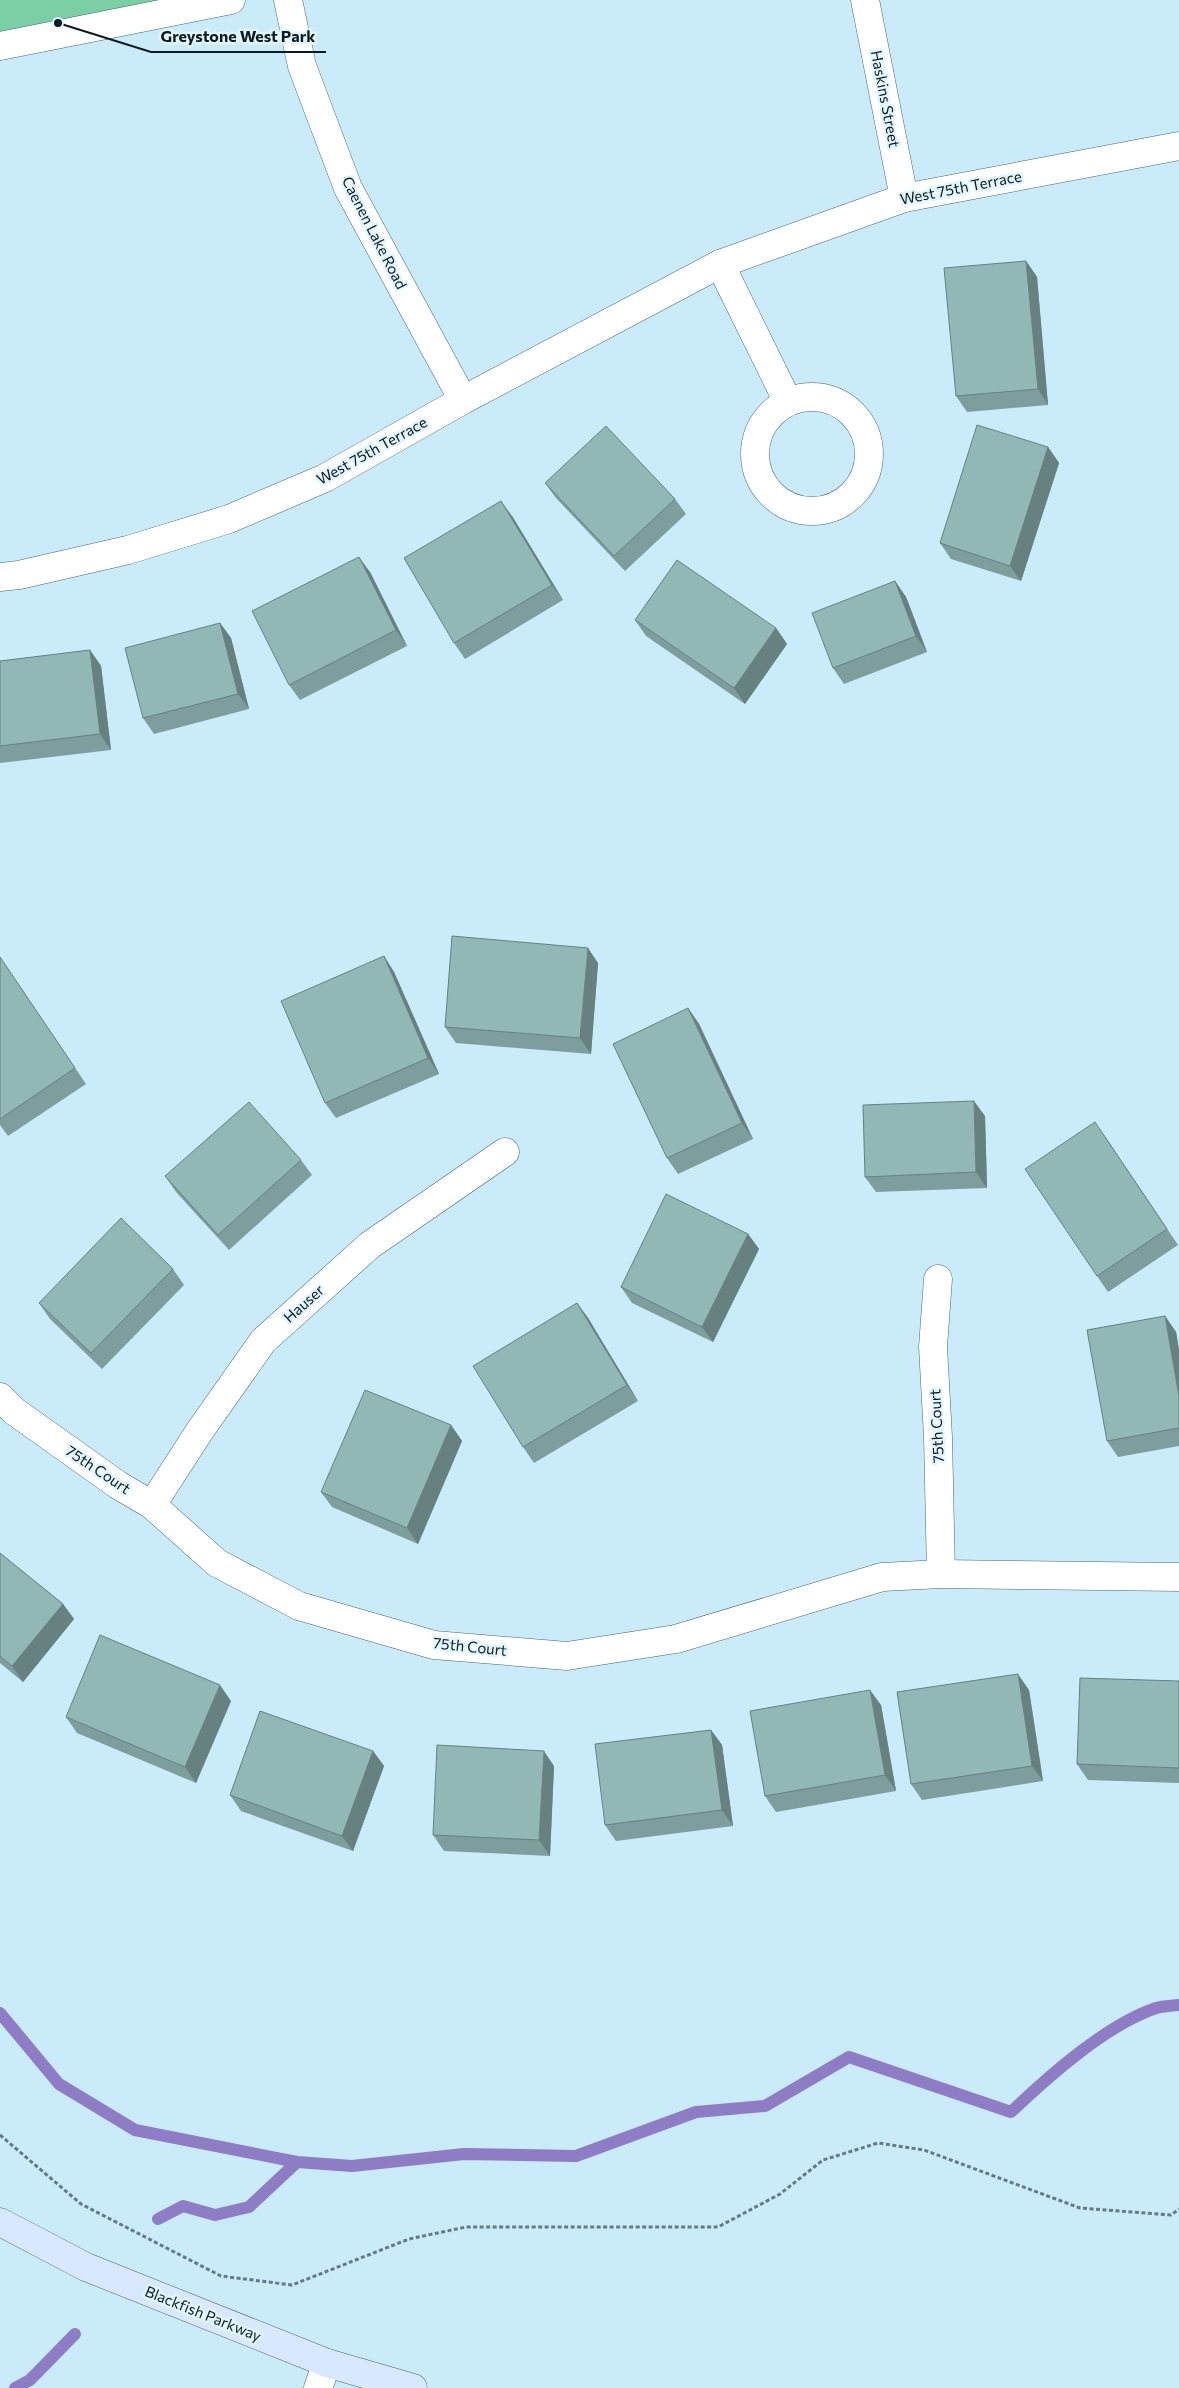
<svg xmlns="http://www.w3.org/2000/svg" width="1179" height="2388" viewBox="0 0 1179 2388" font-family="Commissioner,sans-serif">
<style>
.green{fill:#7bcfa4}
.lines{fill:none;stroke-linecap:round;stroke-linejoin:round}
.stream{stroke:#8e7dc5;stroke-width:12}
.minor-casing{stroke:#476572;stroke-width:29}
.secondary-casing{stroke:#476572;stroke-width:29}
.path{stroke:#647a84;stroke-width:3;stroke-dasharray:4 2.5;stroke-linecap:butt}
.minor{stroke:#fff;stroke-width:28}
.secondary{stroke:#dae8ff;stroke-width:28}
.wall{fill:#7e9e9d}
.shaded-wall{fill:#66817f}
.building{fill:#92b8b6;stroke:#66817f}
.labels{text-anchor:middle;stroke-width:5;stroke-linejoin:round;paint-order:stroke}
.street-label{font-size:15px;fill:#0e1a20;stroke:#e2f6ff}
.leader{fill:none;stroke:#0e1a20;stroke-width:2}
.callout-dot{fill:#0e1a20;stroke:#e2f6ff;stroke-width:2}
.callout-label{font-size:16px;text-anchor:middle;font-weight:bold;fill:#0e1a20;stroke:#e2f6ff;stroke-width:5;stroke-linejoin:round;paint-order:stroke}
</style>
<rect width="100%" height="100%" fill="#caebfa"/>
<polygon class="green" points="0,0 231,0 0,46"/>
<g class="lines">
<g class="stream">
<path d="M0 2013 59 2084 135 2130 297 2162 352 2166 464 2154 576 2156 696 2112 765 2106 849 2057 1011 2112C1049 2076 1106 2025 1156 2008 1163 2006 1172 2006 1179 2005"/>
<polyline points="158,2219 183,2206 215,2215 249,2207 297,2162"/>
<polyline points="15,2388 30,2380 75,2334"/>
</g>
<defs>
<g id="minor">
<polyline points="288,0 302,66 348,188 463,400"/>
<polyline points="865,0 904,198"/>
<polyline points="0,46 231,0"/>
<polyline points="720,264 788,402"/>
<circle cx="812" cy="454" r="57"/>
<polyline points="0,577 19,575 128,550 229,519 325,478 463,400 720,264 904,198 1179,146"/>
<polyline points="938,1279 933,1347 938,1437 941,1574"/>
<polyline points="0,1397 14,1411 118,1485 152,1505 217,1563 299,1606 434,1645 567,1656 676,1639 882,1577 941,1574 1179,1577"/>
<polyline points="152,1505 199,1432 263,1341 370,1245 505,1152"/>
<polyline points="318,2388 327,2363"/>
</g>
<polyline id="secondary" points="0,2222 86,2267 327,2363 413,2388"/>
</defs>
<use href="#minor" class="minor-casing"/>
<use href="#secondary" class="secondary-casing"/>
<polyline class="path" points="0,2135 81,2204 221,2276 292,2285 409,2239 466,2227 718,2227 780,2194 823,2160 878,2143 924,2150 1080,2208 1171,2215 1179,2209"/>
<use href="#minor" class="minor"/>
<use href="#secondary" class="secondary"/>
</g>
<g class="wall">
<polygon points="1026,261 1037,277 1048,405 967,412 956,396"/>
<polygon points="1048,447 1059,463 1021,581 951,559 940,543"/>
<polygon points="545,483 675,499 686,514 625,571 556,498"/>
<polygon points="512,516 563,600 465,659 454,643"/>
<polygon points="370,572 407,646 300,700 289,685"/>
<polygon points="895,581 906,597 927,652 844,684 833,668"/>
<polygon points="635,620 776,628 787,644 745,704 646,636"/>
<polygon points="220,623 231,638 249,709 154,734 143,718"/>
<polygon points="90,650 101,666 111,750 0,763 0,661"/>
<polygon points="384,956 394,972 439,1074 336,1118 325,1103"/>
<polygon points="0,957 86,1084 8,1136 0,1125"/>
<polygon points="598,963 591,1054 456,1043 445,1027"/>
<polygon points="688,1008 699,1024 753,1139 678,1174 667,1158"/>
<polygon points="985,1116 987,1188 876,1192 865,1177"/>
<polygon points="1106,1138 1178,1245 1108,1292 1097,1276"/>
<polygon points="301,1160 312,1175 229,1250 176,1192 165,1176"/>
<polygon points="748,1234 759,1249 713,1342 632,1303 621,1287"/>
<polygon points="173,1269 184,1285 102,1369 50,1319 39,1303"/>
<polygon points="577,1303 588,1318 638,1401 534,1463 523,1447"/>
<polygon points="1165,1316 1176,1332 1179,1350 1179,1446 1118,1457 1107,1441"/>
<polygon points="451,1425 462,1441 418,1544 332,1507 321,1492"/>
<polygon points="0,1553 63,1604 74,1619 23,1682 0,1663"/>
<polygon points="1179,1681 1179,1783 1088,1780 1077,1764"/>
<polygon points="1029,1690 1043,1781 922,1800 911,1784"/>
<polygon points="231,1701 196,1783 77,1733 66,1717"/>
<polygon points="881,1705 896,1791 776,1812 765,1796"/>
<polygon points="711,1730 722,1745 733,1826 616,1841 605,1825"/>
<polygon points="373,1751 384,1766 353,1851 241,1811 230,1795"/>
<polygon points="554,1766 550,1856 444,1851 433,1835"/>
</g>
<g class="shaded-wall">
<polygon points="1026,261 1037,277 1048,405 1038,389"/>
<polygon points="1048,447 1059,463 1021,581 1010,566"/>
<polygon points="501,501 512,516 563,600 552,585"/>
<polygon points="359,557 370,572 407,646 396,630"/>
<polygon points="895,581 906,597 927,652 916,636"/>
<polygon points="220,623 231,638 249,709 238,694"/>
<polygon points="776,628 787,644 745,704 734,688"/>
<polygon points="90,650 101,666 111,750 100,734"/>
<polygon points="588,948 598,963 591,1054 580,1038"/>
<polygon points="384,956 394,972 439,1074 428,1058"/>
<polygon points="688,1008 699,1024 753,1139 742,1123"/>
<polygon points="974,1101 985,1116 987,1188 976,1172"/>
<polygon points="748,1234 759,1249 713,1342 702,1327"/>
<polygon points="577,1303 588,1318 638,1401 627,1385"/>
<polygon points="1165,1316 1176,1332 1179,1350 1179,1396"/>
<polygon points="451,1425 462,1441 418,1544 407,1528"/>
<polygon points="63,1604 74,1619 23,1682 12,1666"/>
<polygon points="1018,1674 1029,1690 1043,1781 1032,1766"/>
<polygon points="220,1685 231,1701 196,1783 185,1767"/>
<polygon points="870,1690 881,1705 896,1791 885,1775"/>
<polygon points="711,1730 722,1745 733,1826 722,1810"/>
<polygon points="373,1751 384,1766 353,1851 342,1836"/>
<polygon points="544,1751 554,1766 550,1856 539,1840"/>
</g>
<g class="building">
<polygon points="1026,261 1038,389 956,396 944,268"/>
<polygon points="977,425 1048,447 1010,566 940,543"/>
<polygon points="606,426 675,499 614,556 545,483"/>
<polygon points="501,501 552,585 454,643 404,558"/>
<polygon points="359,557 396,630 289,685 252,611"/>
<polygon points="677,560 776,628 734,688 635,620"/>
<polygon points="895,581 916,636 833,668 812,613"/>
<polygon points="220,623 238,694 143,718 125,648"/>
<polygon points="90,650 100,734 0,746 0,661"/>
<polygon points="452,936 588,948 580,1038 445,1027"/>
<polygon points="384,956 428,1058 325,1103 281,1001"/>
<polygon points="0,957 75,1068 0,1119"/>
<polygon points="688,1008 742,1123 667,1158 613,1044"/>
<polygon points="974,1101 976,1172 865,1177 863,1105"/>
<polygon points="249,1102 301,1160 218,1235 165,1176"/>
<polygon points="1095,1122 1167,1229 1097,1276 1025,1169"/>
<polygon points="666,1194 748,1234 702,1327 621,1287"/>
<polygon points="121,1218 173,1269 91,1353 39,1303"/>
<polygon points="577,1303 627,1385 523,1447 473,1366"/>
<polygon points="1165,1316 1179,1396 1179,1428 1107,1441 1087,1330"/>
<polygon points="365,1390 451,1425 407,1528 321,1492"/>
<polygon points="0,1553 63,1604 12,1666 0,1656"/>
<polygon points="100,1635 220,1685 185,1767 66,1717"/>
<polygon points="1018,1674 1032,1766 911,1784 897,1692"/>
<polygon points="1080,1678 1179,1681 1179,1768 1077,1764"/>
<polygon points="870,1690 885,1775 765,1796 750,1711"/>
<polygon points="260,1711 373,1751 342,1836 230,1795"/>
<polygon points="711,1730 722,1810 605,1825 595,1744"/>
<polygon points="437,1745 544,1751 539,1840 433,1835"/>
</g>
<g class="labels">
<g class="street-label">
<text transform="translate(885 99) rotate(79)" y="5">Haskins Street</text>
<text transform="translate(961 188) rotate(-11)" y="5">West 75th Terrace</text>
<text transform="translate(374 233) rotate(63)" y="5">Caenen Lake Road</text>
<text transform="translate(372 451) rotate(-29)" y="5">West 75th Terrace</text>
<text transform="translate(304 1304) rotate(-42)" y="5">Hauser</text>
<text transform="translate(937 1426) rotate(-93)" y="5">75th Court</text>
<text transform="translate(98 1470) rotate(34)" y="5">75th Court</text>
<text transform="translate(470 1647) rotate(6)" y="5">75th Court</text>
<text transform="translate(203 2314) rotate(22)" y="5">Blackfish Parkway</text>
</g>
</g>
<path class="leader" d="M58 23L151 52H326"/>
<circle class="callout-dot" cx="58" cy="23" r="5"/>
<g class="callout-label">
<text x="238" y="42">Greystone West Park</text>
</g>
</svg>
